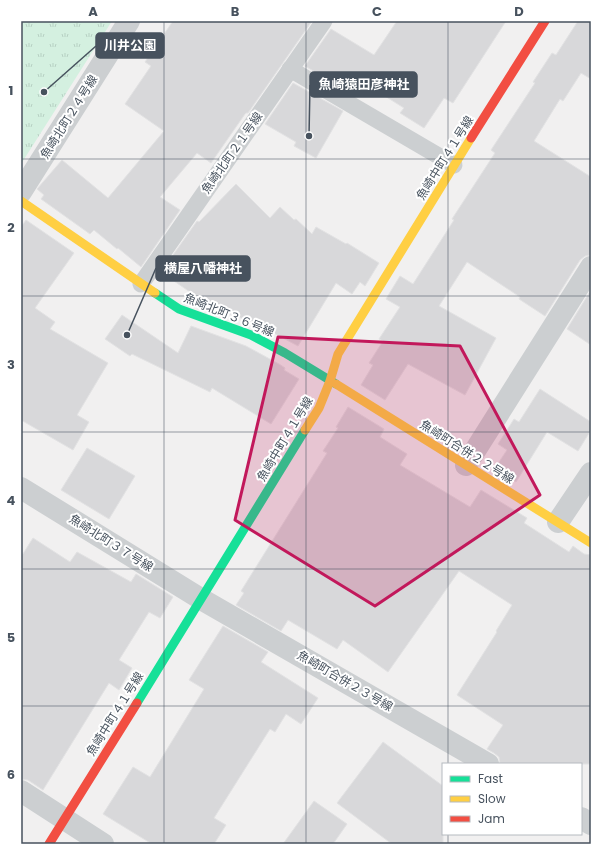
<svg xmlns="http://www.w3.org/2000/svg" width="612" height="865" viewBox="0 0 612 865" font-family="Poppins,'Noto Sans JP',sans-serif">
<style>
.park{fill:url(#park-tufts)}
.building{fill:#d8d8da;stroke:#e2e2e3}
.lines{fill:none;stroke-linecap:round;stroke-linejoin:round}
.lane{stroke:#cccfd1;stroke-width:17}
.street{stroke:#cccfd1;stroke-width:22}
.fast{stroke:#16e098;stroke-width:9}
.slow{stroke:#ffcf43;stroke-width:9}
.jam{stroke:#f24e42;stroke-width:9}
.marked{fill:#c2185b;fill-opacity:0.2;stroke:#c2185b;stroke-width:3;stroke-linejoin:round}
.grid{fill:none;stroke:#47525e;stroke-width:1;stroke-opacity:0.55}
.labels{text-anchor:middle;stroke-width:4;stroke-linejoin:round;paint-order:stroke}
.street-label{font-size:12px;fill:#47525e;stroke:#fff}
.leader{fill:none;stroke:#47525e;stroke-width:1.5}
.callout-dot{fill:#47525e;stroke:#fff;stroke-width:1.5}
.callout{fill:#47525e;stroke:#47525e;stroke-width:1.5}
.callout-label{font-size:13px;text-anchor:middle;font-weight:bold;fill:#fff}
.neatline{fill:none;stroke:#47525e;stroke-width:1.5}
.grid-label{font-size:13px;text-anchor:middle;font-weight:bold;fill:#47525e}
</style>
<defs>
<pattern id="park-tufts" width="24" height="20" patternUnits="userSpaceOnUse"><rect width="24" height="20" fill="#d4f0e0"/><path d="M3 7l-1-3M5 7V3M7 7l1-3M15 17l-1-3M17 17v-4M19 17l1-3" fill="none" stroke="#b7d0c3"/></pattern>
</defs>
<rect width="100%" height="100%" fill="#f1f0f0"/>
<polygon class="park" points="21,21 112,21 21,164"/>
<g class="building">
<polygon points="173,21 312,21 248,113 246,113 245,114 211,163 197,153 160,197 180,210 141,267 118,248 117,249 94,230 90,234 41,199 44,195 37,189 62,160 108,198 164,131 125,104 151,66 145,62"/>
<polygon points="397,21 506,21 453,103 444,98 424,128 400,113 404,108 361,81 353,94 305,66 331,29 374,55"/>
<polygon points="578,21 591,21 591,79 581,73 563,101 560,99 534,141 591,177 591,255 585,256 580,260 545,316 519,299 520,297 467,262 439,306 496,338 465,395 408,364 385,400 361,385 373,365 369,363 383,341 379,339 400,307 386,299 400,276 413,284 454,220 452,219 495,153 491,150 535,83 533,82 552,53 556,55"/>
<polygon points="293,83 343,111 316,158 294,146 296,142 265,124"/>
<polygon points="236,184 270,218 280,207 294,220 296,219 312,234 316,227 346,244 347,243 379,263 365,286 360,282 352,294 336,283 298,346 255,323 202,304 203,301 161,272 197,221 199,222"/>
<polygon points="26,220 74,253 35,308 55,322 50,329 108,363 77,415 89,422 73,450 21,420 21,227"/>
<polygon points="591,290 591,345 567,329"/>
<polygon points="122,315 178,353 191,326 246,346 279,364 285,368 284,370 299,379 271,424 212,388 210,392 132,354 130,356 105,339"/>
<polygon points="540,389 591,422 591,430 578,451 547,432 516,482 495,468 507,450 498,444 514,419 519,422"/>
<polygon points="348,407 384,429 380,437 407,454 400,465 470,507 481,490 527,518 524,523 569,552 573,546 584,554 591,555 591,764 500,764 499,757 494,753 487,749 503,725 457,695 497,632 496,631 512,605 459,571 388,672 343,640 337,649 288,620 281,631 236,605 244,593 241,591 327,453 323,451 338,428 336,427"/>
<polygon points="87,448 135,476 109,519 61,490"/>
<polygon points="33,538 70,562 77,552 131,582 136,574 173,597 160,618 149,612 119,660 132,668 119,690 109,683 43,790 28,780 21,779 21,557"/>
<polygon points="223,626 268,652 261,662 318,698 301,724 286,714 275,732 270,729 214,818 226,825 214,844 152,844 103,814 133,767 150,777 204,689 189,680"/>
<polygon points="383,742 443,786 443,844 392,844 337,803"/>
<polygon points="314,801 347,824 333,844 283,844"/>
</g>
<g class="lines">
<g class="lane">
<polyline points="290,69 454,165"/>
<polyline points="141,284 324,21"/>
</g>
<g class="street">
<polyline points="21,192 129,21"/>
<polyline points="466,465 591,267"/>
<polyline points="21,488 201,599 488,764"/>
<polyline points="558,522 591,473"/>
<polyline points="21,791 103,844"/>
<polyline points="581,818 591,824"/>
</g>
<g class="fast">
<polyline points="155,293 179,309 251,335 285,353 336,384"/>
<polyline points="137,703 305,430"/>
</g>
<g class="slow">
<polyline points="21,201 155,293"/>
<polyline points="336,384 591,543"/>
<polyline points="305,430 319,408 330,381 338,354 471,138"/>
</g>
<g class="jam">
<polyline points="471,138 545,21"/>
<polyline points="49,844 137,703"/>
</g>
</g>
<path class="marked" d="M278 337 460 346 540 495 375 606 235 520Z"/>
<path class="grid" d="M164 21V844M306 21V844M448 21V764M21 159H591M21 296H591M21 432H591M21 569H591M21 706H591M448 834V844"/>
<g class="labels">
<g class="street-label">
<text transform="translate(69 117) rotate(-58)" y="4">魚崎北町２４号線</text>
<text transform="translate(232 153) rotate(-55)" y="4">魚崎北町２１号線</text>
<text transform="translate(445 158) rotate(-58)" y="4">魚崎中町４１号線</text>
<text transform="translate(229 315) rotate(22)" y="4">魚崎北町３６号線</text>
<text transform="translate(285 439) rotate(-59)" y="4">魚崎中町４１号線</text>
<text transform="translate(467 452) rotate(32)" y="4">魚崎町合併２２号線</text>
<text transform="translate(111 543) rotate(32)" y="4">魚崎北町３７号線</text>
<text transform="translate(345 681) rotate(30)" y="4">魚崎町合併２３号線</text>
<text transform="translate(115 714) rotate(-58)" y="4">魚崎中町４１号線</text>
</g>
</g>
<path class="leader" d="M44 92L96 46M309 136L310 85M127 335L156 268"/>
<g class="callout-dot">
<circle cx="44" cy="92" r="4"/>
<circle cx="309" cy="136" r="4"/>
<circle cx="127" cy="335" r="4"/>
</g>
<g class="callout">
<rect x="96" y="33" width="68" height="25" rx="4"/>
<rect x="310" y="72" width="107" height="25" rx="4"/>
<rect x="156" y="256" width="94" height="25" rx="4"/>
</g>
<g class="callout-label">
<text x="130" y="50">川井公園</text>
<text x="364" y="89">魚崎猿田彦神社</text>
<text x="203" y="273">横屋八幡神社</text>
</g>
<rect width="612" height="865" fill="none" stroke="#ffffff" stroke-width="44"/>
<rect x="442" y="763" width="140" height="72" fill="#ffffff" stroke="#b5babf"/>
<rect x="450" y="776" width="20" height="6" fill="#16e098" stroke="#b5babf"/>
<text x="478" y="783" font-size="12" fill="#47525e">Fast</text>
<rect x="450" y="796" width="20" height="6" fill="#ffcf43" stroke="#b5babf"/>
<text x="478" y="803" font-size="12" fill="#47525e">Slow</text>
<rect x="450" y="816" width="20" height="6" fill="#f24e42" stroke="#b5babf"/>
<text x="478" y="823" font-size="12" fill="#47525e">Jam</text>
<rect x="22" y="22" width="568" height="821" class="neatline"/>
<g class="grid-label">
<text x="93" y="16">A</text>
<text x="235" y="16">B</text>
<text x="377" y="16">C</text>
<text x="519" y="16">D</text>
<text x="11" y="95">1</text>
<text x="11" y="232">2</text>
<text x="11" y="369">3</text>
<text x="11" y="505">4</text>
<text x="11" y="642">5</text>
<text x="11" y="779">6</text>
</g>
</svg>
